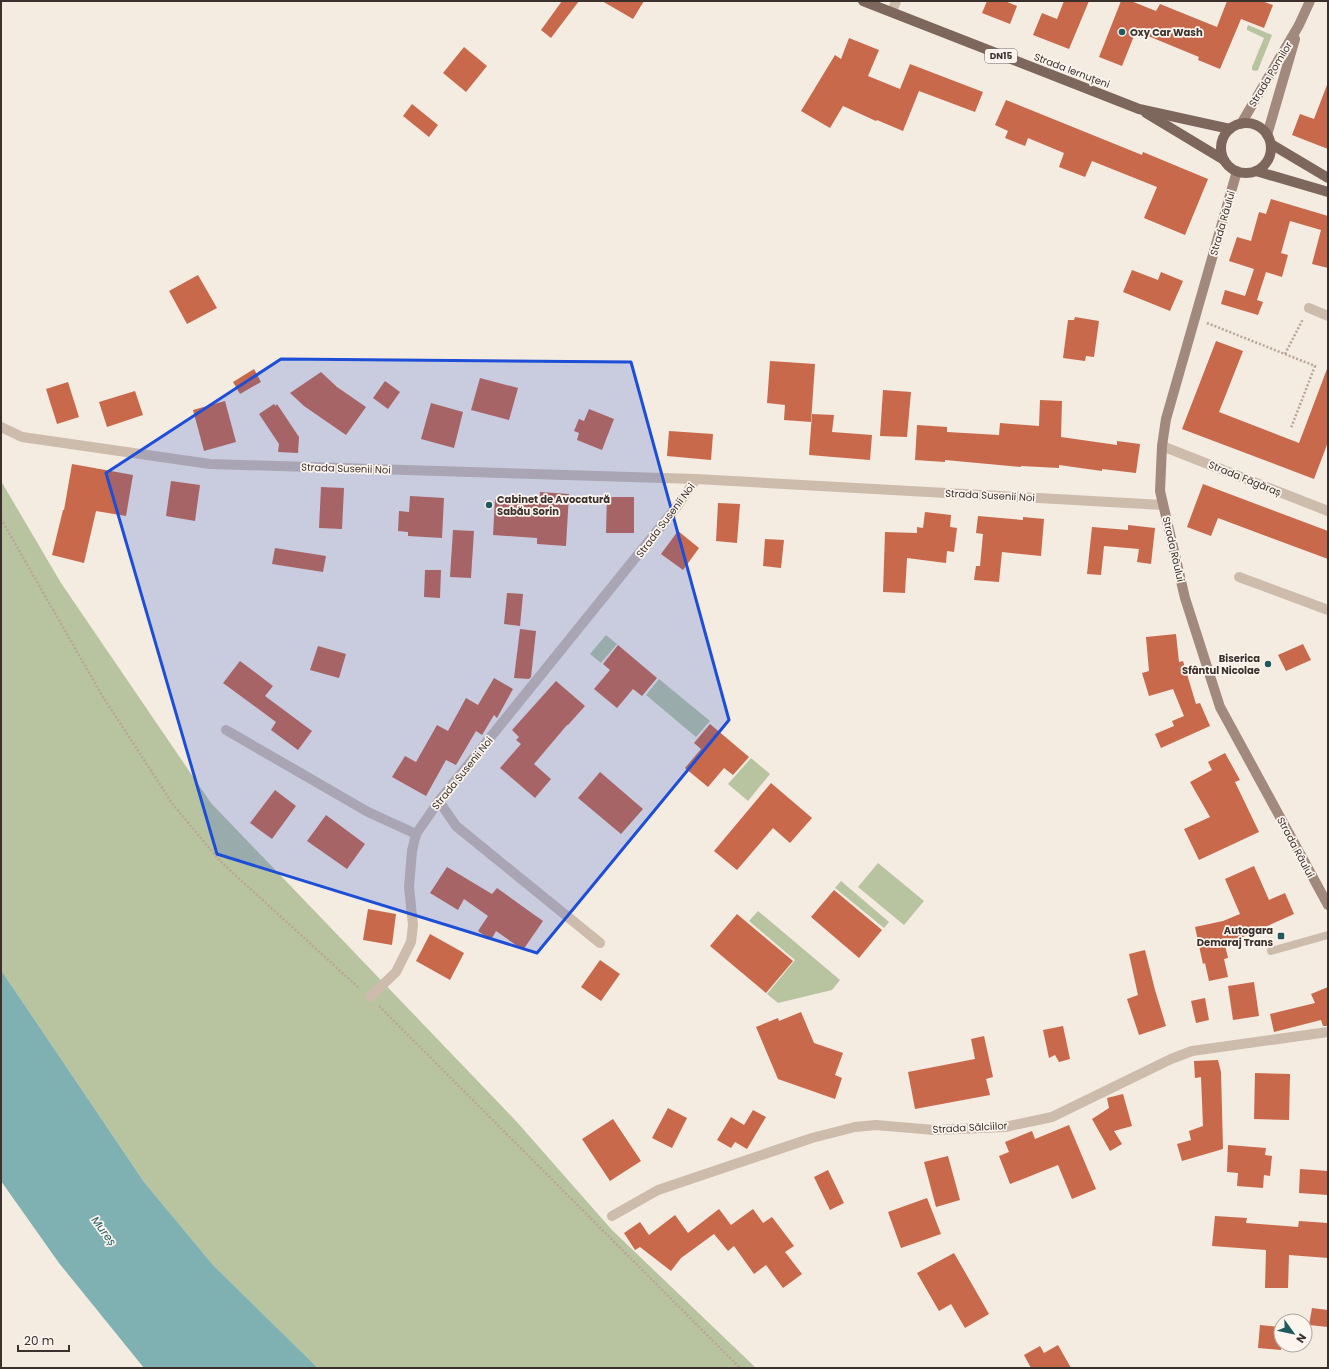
<svg xmlns="http://www.w3.org/2000/svg" width="1329" height="1369" viewBox="0 0 1329 1369" font-family="Poppins,sans-serif">
<style>
.green{fill:#b8c4a0}
.water{fill:#7fb0b2}
.building{fill:#c8694b}
.lines{fill:none;stroke-linecap:round;stroke-linejoin:round}
.path{stroke:#b9a596;stroke-width:2.5;stroke-dasharray:2 2;stroke-linecap:butt}
.lane{stroke:#cdbbac;stroke-width:8}
.street{stroke:#cdbbac;stroke-width:10}
.secondary{stroke:#a18a7d;stroke-width:10}
.primary{stroke:#7d675c;stroke-width:10}
.marked{fill:#1d4ed8;fill-opacity:0.2;stroke:#1d4ed8;stroke-width:3;stroke-linejoin:round}
.poi-dot{fill:#1f5a5e;stroke:#fbf5ee;stroke-width:1.5}
.labels{text-anchor:middle;stroke-width:3.5;stroke-linejoin:round;paint-order:stroke}
.shield{fill:#fbf5ee;stroke:#756b66;stroke-width:1}
.shield-label{font-size:9px;font-weight:bold;fill:#3b302b}
.poi-label{font-size:10px;font-weight:bold;fill:#3b302b;stroke:#fbf5ee;text-anchor:start}
.street-label{font-size:10px;fill:#3b302b;stroke:#fbf5ee}
.water-label{font-size:11px;font-style:italic;fill:#1f5a5e;stroke:#fbf5ee}
</style>
<rect width="100%" height="100%" fill="#f4ebe1"/>
<g class="green">
<polygon points="1248,25 1272,35 1258,70 1256,71 1252,70 1252,67 1264,38 1247,30 1247,28"/>
<polygon points="1,481 61,583 211,803 516,1121 612,1230 756,1368 318,1368 213,1265 144,1182 1,970"/>
<polygon points="606,635 617,644 601,663 590,654"/>
<polygon points="659,679 710,721 696,737 646,695"/>
<polygon points="751,758 770,774 748,801 728,784"/>
<polygon points="878,863 924,901 904,925 858,887"/>
<polygon points="841,881 889,922 884,928 835,888"/>
<polygon points="758,911 840,980 832,990 778,1003 767,994 795,960 749,921"/>
</g>
<polygon class="water" points="1,970 144,1182 213,1265 318,1368 144,1368 59,1263 1,1181"/>
<g class="building">
<polygon points="562,1 579,1 551,38 541,30"/>
<polygon points="602,1 644,1 633,19"/>
<polygon points="987,1 1005,1 1017,6 1010,24 982,13"/>
<polygon points="1064,1 1089,1 1069,49 1033,35 1042,13 1057,19"/>
<polygon points="1121,1 1131,1 1156,11 1160,4 1217,27 1227,1 1262,1 1273,5 1264,28 1241,19 1220,69 1198,60 1199,57 1136,31 1122,66 1099,57"/>
<polygon points="849,38 879,50 868,76 900,89 910,64 983,92 975,112 919,91 903,131 877,120 876,121 843,106 830,128 801,111 835,55 841,59"/>
<polygon points="464,47 487,66 466,92 443,73"/>
<polygon points="1327,85 1328,85 1328,149 1292,135 1300,114 1314,119"/>
<polygon points="1006,100 1142,155 1143,152 1208,179 1185,235 1144,218 1157,187 1092,161 1085,177 1059,167 1064,153 1028,138 1025,146 1005,138 1008,131 995,125"/>
<polygon points="412,104 438,125 429,137 403,116"/>
<polygon points="1271,199 1328,216 1328,268 1312,264 1321,230 1290,221 1281,253 1288,255 1282,277 1266,272 1257,300 1263,302 1258,315 1221,304 1225,290 1245,296 1254,269 1229,261 1237,237 1251,241 1259,212 1266,214"/>
<polygon points="1132,270 1158,280 1161,272 1183,281 1170,311 1123,292"/>
<polygon points="198,275 217,308 187,324 169,291"/>
<polygon points="1075,317 1099,321 1094,357 1086,356 1085,361 1063,358 1068,320 1074,320"/>
<polygon points="1216,341 1243,351 1219,412 1299,443 1327,369 1328,370 1328,442 1314,479 1182,429"/>
<polygon points="770,361 815,364 811,422 784,420 785,405 767,403"/>
<polygon points="254,369 261,382 240,394 233,382"/>
<polygon points="321,372 337,387 366,407 346,435 304,406 290,393"/>
<polygon points="480,378 518,388 509,420 471,410"/>
<polygon points="385,381 400,392 388,409 373,398"/>
<polygon points="68,382 79,417 57,424 46,389"/>
<polygon points="883,390 911,392 907,437 880,436"/>
<polygon points="135,391 143,415 107,427 99,402"/>
<polygon points="1040,400 1062,401 1061,437 1117,445 1117,441 1140,444 1136,473 1102,469 1102,471 1059,465 1059,468 1021,466 1021,467 945,460 945,462 915,460 917,425 947,427 947,432 999,435 1000,423 1039,426"/>
<polygon points="225,401 236,442 204,451 193,410"/>
<polygon points="431,403 463,412 454,448 421,439"/>
<polygon points="274,404 276,406 277,404 299,437 298,453 278,452 279,444 259,414"/>
<polygon points="589,409 614,419 602,450 577,440 579,433 574,431 579,419 584,421"/>
<polygon points="812,414 834,415 832,432 872,435 870,460 809,455"/>
<polygon points="669,431 713,434 711,460 667,456"/>
<polygon points="72,464 133,475 126,516 96,511 84,563 52,555 63,510 64,510"/>
<polygon points="171,481 200,485 195,521 166,516"/>
<polygon points="1203,484 1328,531 1328,559 1218,518 1211,536 1187,527"/>
<polygon points="321,487 344,488 342,529 319,528"/>
<polygon points="540,492 569,494 566,546 537,544 537,538 493,535 495,499 540,501"/>
<polygon points="410,496 444,498 442,538 408,536 408,532 398,531 399,511 409,512"/>
<polygon points="607,497 634,497 634,533 606,533"/>
<polygon points="718,503 740,504 737,543 716,541"/>
<polygon points="925,512 951,515 950,527 957,528 954,552 947,551 946,563 907,558 905,593 883,592 885,532 917,533 917,527 923,528"/>
<polygon points="978,516 1023,520 1023,517 1044,519 1041,556 1002,552 999,582 974,580 976,566 980,566 983,534 976,533"/>
<polygon points="1128,525 1155,528 1151,564 1137,562 1139,549 1104,546 1101,575 1087,574 1092,527 1128,530"/>
<polygon points="453,530 474,531 471,578 450,577"/>
<polygon points="678,531 699,548 683,570 661,554"/>
<polygon points="765,539 784,540 781,568 763,566"/>
<polygon points="275,548 326,556 323,572 272,564"/>
<polygon points="425,570 441,570 440,598 424,597"/>
<polygon points="507,593 523,594 520,626 504,624"/>
<polygon points="520,629 536,631 531,677 529,679 514,678"/>
<polygon points="1176,634 1179,662 1183,661 1196,704 1200,703 1210,726 1161,748 1155,734 1174,726 1172,721 1184,716 1173,689 1149,696 1142,673 1149,671 1146,637"/>
<polygon points="1303,644 1311,660 1286,671 1278,655"/>
<polygon points="618,645 657,678 642,696 633,689 617,708 594,689 610,670 603,664"/>
<polygon points="318,646 346,654 339,678 310,670"/>
<polygon points="240,661 273,686 265,696 312,731 298,750 271,730 276,722 223,683"/>
<polygon points="494,678 513,689 497,718 494,715 482,735 476,731 456,765 446,760 426,796 392,777 405,756 416,762 437,725 448,731 466,698 478,705"/>
<polygon points="556,681 585,706 568,725 567,725 534,764 551,779 535,798 500,768 521,744 516,740 519,737 512,730"/>
<polygon points="710,724 749,757 733,775 724,768 708,787 685,768 701,749 694,743"/>
<polygon points="1225,753 1240,780 1235,782 1259,832 1199,860 1184,829 1210,817 1190,782 1212,770 1208,762"/>
<polygon points="600,772 643,809 621,834 578,798"/>
<polygon points="771,783 812,818 790,843 773,828 737,870 714,851"/>
<polygon points="275,790 296,806 272,839 250,823"/>
<polygon points="326,815 365,844 347,869 307,841"/>
<polygon points="1254,866 1269,900 1285,893 1294,914 1225,945 1228,958 1224,959 1228,977 1209,981 1205,963 1203,964 1195,927 1223,921 1240,914 1225,879"/>
<polygon points="447,867 492,894 497,888 543,921 523,950 496,931 491,940 478,931 488,916 464,899 458,910 430,893"/>
<polygon points="834,890 882,930 859,958 811,917"/>
<polygon points="368,909 396,914 392,945 363,940"/>
<polygon points="737,914 793,961 766,993 710,946"/>
<polygon points="430,934 464,953 450,980 416,961"/>
<polygon points="1145,950 1155,990 1166,1026 1139,1035 1127,999 1138,995 1129,954"/>
<polygon points="600,960 620,974 601,1001 581,987"/>
<polygon points="1254,982 1259,1016 1233,1020 1228,986"/>
<polygon points="1328,987 1328,1026 1323,1026 1321,1020 1274,1032 1270,1014 1315,1003 1311,994"/>
<polygon points="1205,998 1209,1020 1196,1023 1191,1001"/>
<polygon points="801,1012 814,1043 843,1053 835,1075 842,1078 835,1099 778,1079 756,1027 778,1018 779,1021"/>
<polygon points="1063,1026 1070,1059 1059,1062 1055,1055 1049,1058 1043,1030"/>
<polygon points="984,1036 993,1077 986,1079 990,1095 915,1109 908,1072 975,1059 971,1039"/>
<polygon points="1218,1060 1221,1072 1223,1149 1182,1161 1177,1144 1191,1140 1189,1131 1203,1126 1201,1077 1195,1078 1194,1061"/>
<polygon points="1255,1073 1290,1074 1289,1120 1254,1119"/>
<polygon points="1123,1094 1132,1126 1114,1131 1122,1144 1110,1151 1092,1119 1109,1108 1107,1098"/>
<polygon points="668,1108 687,1118 672,1148 652,1138"/>
<polygon points="753,1110 766,1117 747,1149 735,1142 731,1148 717,1140 731,1117 744,1125"/>
<polygon points="613,1119 641,1161 610,1181 582,1139"/>
<polygon points="1069,1125 1096,1189 1072,1199 1058,1165 1010,1184 999,1156 1009,1152 1005,1142 1032,1131 1035,1139"/>
<polygon points="1228,1145 1266,1148 1265,1155 1272,1156 1270,1176 1264,1175 1263,1188 1237,1186 1238,1173 1227,1172"/>
<polygon points="948,1156 960,1200 936,1207 924,1162"/>
<polygon points="1300,1169 1328,1171 1328,1195 1299,1193"/>
<polygon points="828,1170 844,1203 830,1210 814,1177"/>
<polygon points="927,1198 941,1234 901,1248 888,1212"/>
<polygon points="719,1209 731,1225 753,1209 763,1223 772,1217 794,1246 785,1252 802,1274 783,1288 766,1265 754,1274 734,1246 728,1251 714,1234 681,1258 671,1271 640,1247 635,1250 624,1233 640,1222 649,1235 675,1215 688,1233"/>
<polygon points="1215,1216 1247,1218 1246,1223 1298,1227 1299,1221 1328,1223 1328,1258 1289,1255 1288,1288 1265,1288 1266,1250 1212,1246"/>
<polygon points="954,1253 989,1314 965,1328 951,1304 939,1311 917,1273"/>
<polygon points="1312,1308 1328,1310 1328,1327 1309,1325"/>
<polygon points="1260,1325 1281,1327 1281,1350 1258,1348"/>
<polygon points="1058,1345 1071,1368 1031,1368 1024,1355 1040,1346 1044,1353"/>
</g>
<g class="lines">
<g class="path">
<polyline points="1207,323 1315,366 1291,428"/>
<polyline points="1285,354 1303,319"/>
<polyline points="1,519 103,697 174,806 221,862 360,989"/>
<polyline points="379,1006 740,1368"/>
</g>
<polyline class="lane" points="1271,951 1328,935"/>
<g class="street">
<polyline points="892,12 896,1"/>
<polyline points="1309,308 1328,316"/>
<polyline points="1,427 22,437 210,464 696,479 1163,505"/>
<polyline points="1162,446 1328,511"/>
<polyline points="1239,577 1328,610"/>
<polyline points="226,730 368,812 416,834"/>
<polyline points="439,801 456,826 600,943"/>
<polyline points="370,997 396,972 411,942 413,925 409,887 412,851 416,834 439,801 678,505 696,479"/>
<polyline points="612,1216 658,1190 812,1138 855,1127 876,1125 934,1130 1005,1127 1052,1117 1171,1059 1192,1051 1328,1032"/>
</g>
<g class="secondary">
<polyline points="1241,124 1299,25 1310,1"/>
<polyline points="1267,135 1295,39"/>
<polyline points="1237,171 1166,419 1162,446 1160,491 1185,598 1220,707 1328,905"/>
</g>
<g class="primary">
<polyline points="863,1 1139,109 1230,129"/>
<polyline points="1146,113 1224,160"/>
<circle cx="1246" cy="148" r="25"/>
<polyline points="1271,144 1328,178"/>
<polyline points="1256,171 1328,192"/>
</g>
</g>
<path class="marked" d="M281 359 631 362 729 720 537 953 217 854 106 473Z"/>
<g class="poi-dot">
<circle cx="1122" cy="32" r="4"/>
<circle cx="489" cy="505" r="4"/>
<circle cx="1268" cy="664" r="4"/>
<rect x="1277" y="932" width="8" height="8" rx="2"/>
</g>
<g class="labels">
<rect class="shield" x="985" y="49" width="32" height="14" rx="3"/>
<g class="shield-label">
<text x="1001" y="59">DN15</text>
</g>
<g class="poi-label">
<text x="1130" y="36">Oxy Car Wash</text>
<text x="497" y="503">Cabinet de Avocatură<tspan x="497" dy="12">Sabău Sorin</tspan></text>
<text x="1260" y="662" text-anchor="end">Biserica<tspan x="1260" dy="12">Sfântul Nicolae</tspan></text>
<text x="1273" y="934" text-anchor="end">Autogara<tspan x="1273" dy="12">Demaraj Trans</tspan></text>
</g>
<g class="street-label">
<text transform="translate(1072 70) rotate(21)" y="4">Strada Iernuțeni</text>
<text transform="translate(1270 74) rotate(-59)" y="4">Strada Pomilor</text>
<text transform="translate(1222 223) rotate(-74)" y="4">Strada Râului</text>
<text transform="translate(346 468) rotate(2)" y="4">Strada Susenii Noi</text>
<text transform="translate(1245 478) rotate(22)" y="4">Strada Făgăraș</text>
<text transform="translate(990 495) rotate(3)" y="4">Strada Susenii Noi</text>
<text transform="translate(665 520) rotate(-53)" y="4">Strada Susenii Noi</text>
<text transform="translate(1174 549) rotate(77)" y="4">Strada Râului</text>
<text transform="translate(462 773) rotate(-51)" y="4">Strada Susenii Noi</text>
<text transform="translate(1296 847) rotate(62)" y="4">Strada Râului</text>
<text transform="translate(970 1127) rotate(-3)" y="4">Strada Sălciilor</text>
</g>
<g class="water-label">
<text transform="translate(104 1231) rotate(54)" y="4">Mureș</text>
</g>
</g>
<rect width="1329" height="1369" fill="none" stroke="#3b302b" stroke-width="4"/>
<g transform="translate(1293 1333) rotate(123)"><circle r="19" fill="#fbf5ee" stroke="#aea6a0"/>
<path d="M0-3L7 15L0 10L-7 15Z" fill="#1f5a5e"/>
<text y="-6" font-size="11" font-weight="bold" text-anchor="middle" fill="#3b302b">N</text>
</g>
<path d="M18 1345v6h51v-6" fill="none" stroke="#3b302b" stroke-width="2"/>
<text x="24" y="1345" font-size="12" fill="#3b302b" stroke="#fbf5ee" stroke-width="3" paint-order="stroke">20 m</text>
</svg>
